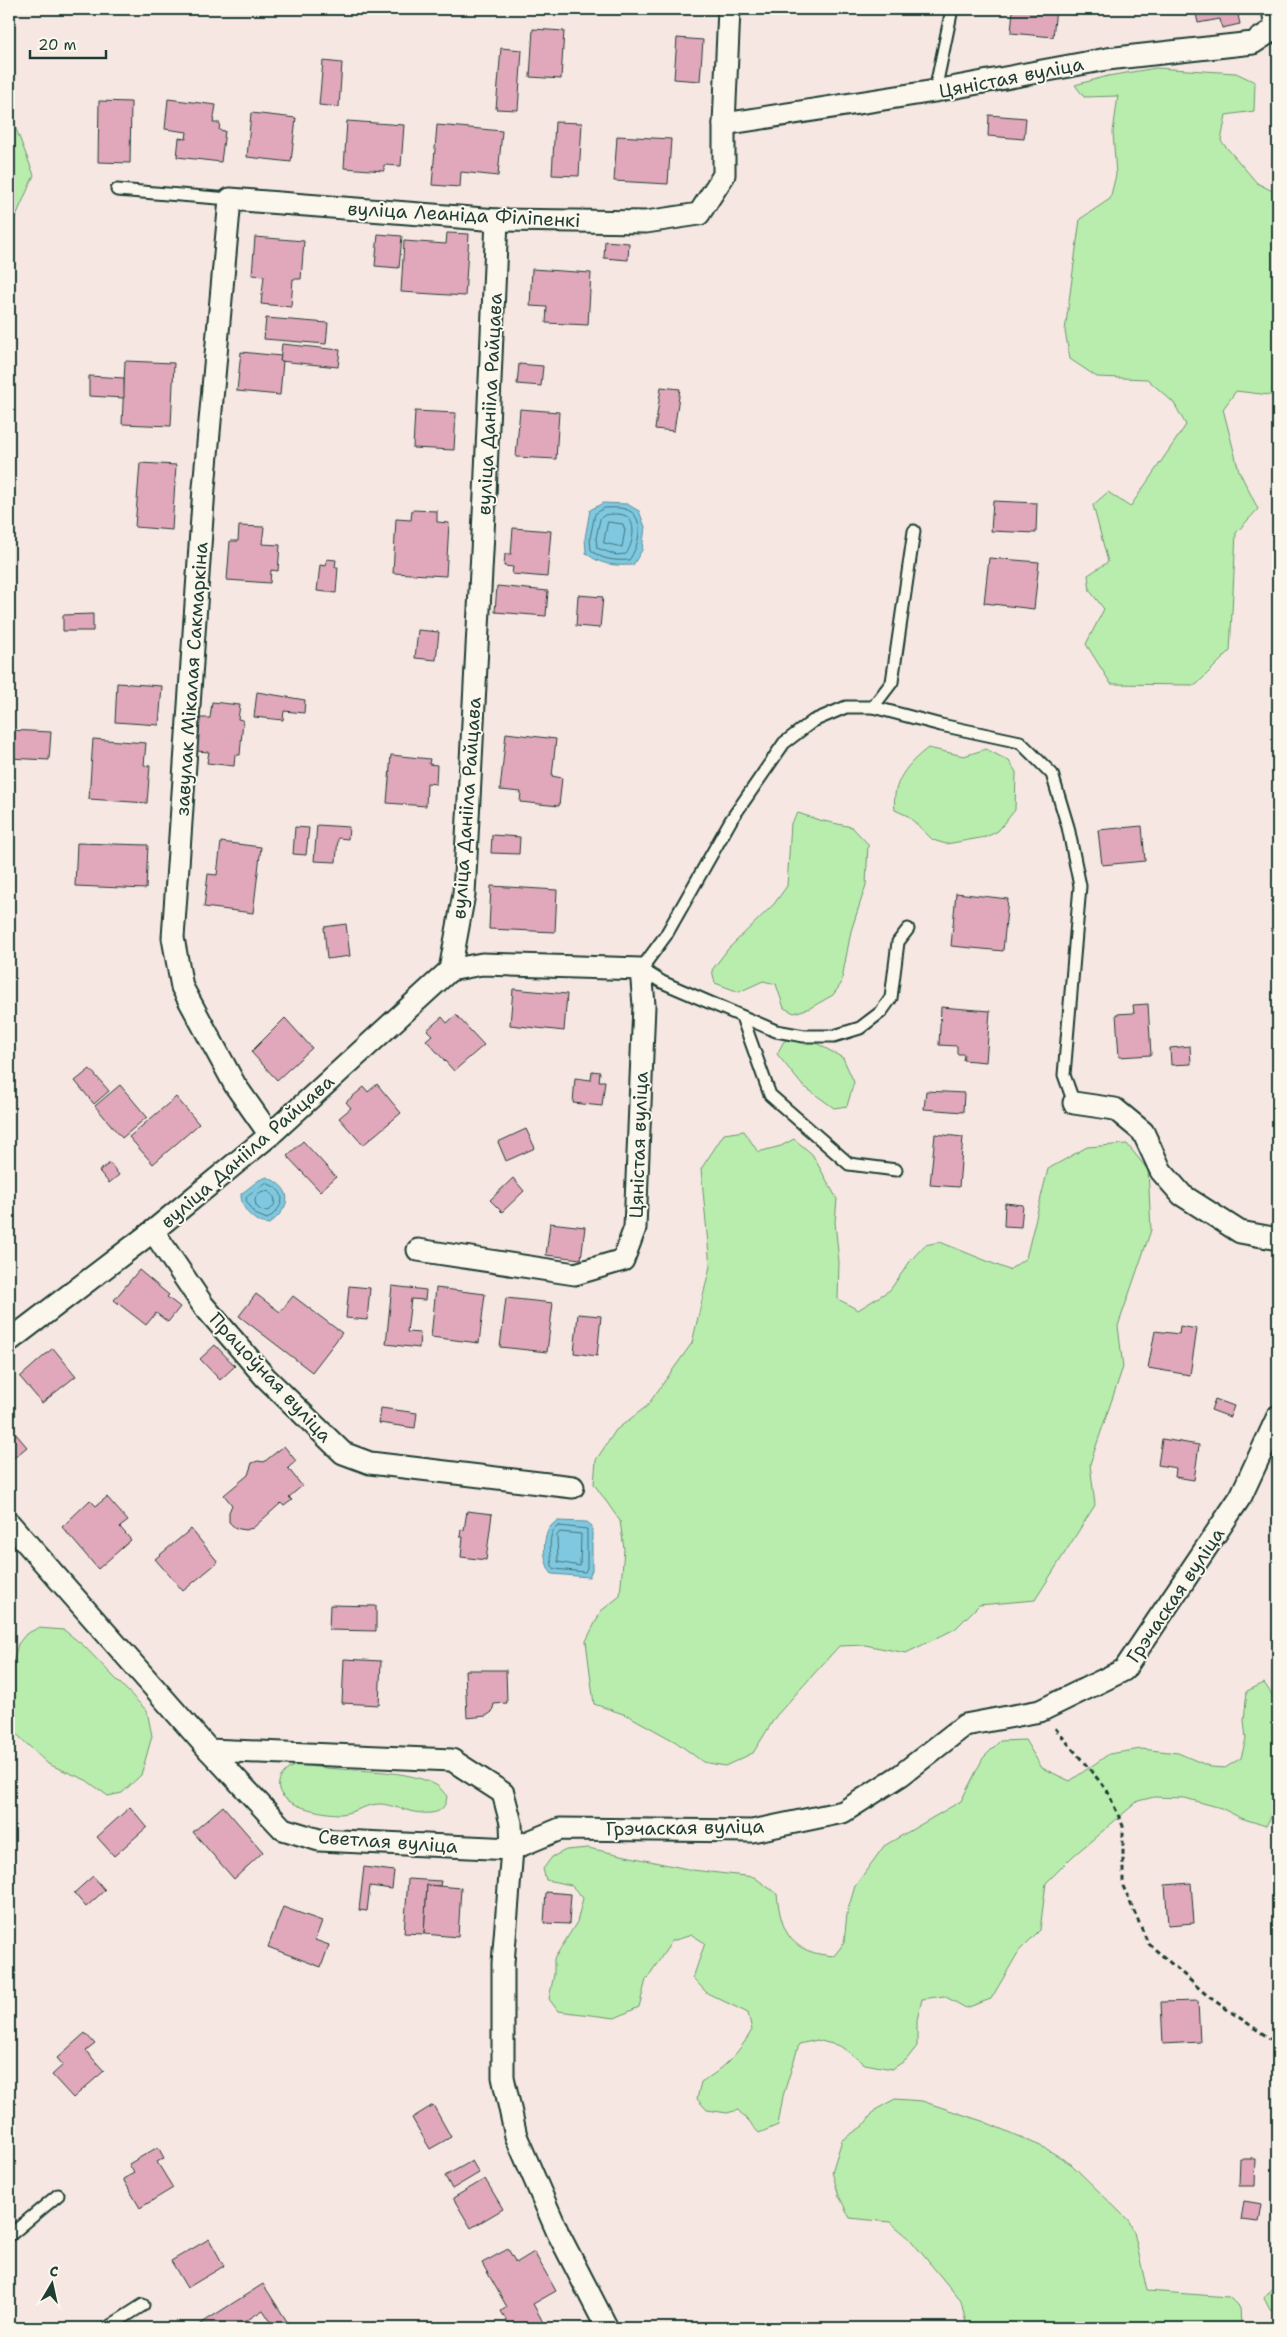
<svg xmlns="http://www.w3.org/2000/svg" width="1287" height="2337" viewBox="0 0 1287 2337" font-family="'Shantell Sans',sans-serif">
<style>
.green{fill:#b9edad;stroke:#6c9570}
.water{fill:#7fc8e0;stroke:#59909b}
.lines{fill:none;stroke-linecap:round;stroke-linejoin:round}
.shore{stroke:#457579;stroke-width:1}
.building{fill:#e1a8bb;stroke:#1f3d34}
.lane-casing{stroke:#1f3d34;stroke-width:15}
.street-casing{stroke:#1f3d34;stroke-width:25}
.path{stroke:#1f3d34;stroke-width:3;stroke-dasharray:5 4;stroke-linecap:butt}
.lane{stroke:#fbf7ec;stroke-width:11}
.street{stroke:#fbf7ec;stroke-width:21}
.labels{text-anchor:middle;stroke-width:4;stroke-linejoin:round;paint-order:stroke}
.street-label{font-size:19px;fill:#1f3d34;stroke:#fbf7ec}
</style>
<rect width="100%" height="100%" fill="#f6e7e2"/>
<filter id="ink" filterUnits="userSpaceOnUse"><feTurbulence type="fractalNoise" baseFrequency=".02" numOctaves="2"/><feDisplacementMap in="SourceGraphic" scale="10" xChannelSelector="R" yChannelSelector="G"/><feConvolveMatrix kernelMatrix="1 2 1 2 8 2 1 2 1" color-interpolation-filters="sRGB"/></filter>
<g filter="url(#ink)">
<g class="green">
<polygon points="1156,68 1236,73 1255,82 1254,111 1226,115 1221,141 1257,183 1278,194 1278,396 1236,391 1223,409 1239,471 1258,509 1236,533 1230,651 1196,685 1111,684 1086,644 1104,609 1090,591 1088,575 1108,562 1093,505 1108,492 1130,507 1186,425 1174,403 1147,379 1097,377 1070,359 1065,331 1080,219 1110,199 1116,175 1113,132 1118,96 1084,97 1075,85 1108,76"/>
<polygon points="9,111 34,175 9,232"/>
<path d="M928 748 964 756 986 749 1009 761 1016 772 1015 810 998 831 986 837 946 844 933 840 908 816 895 810C891 783 908 763 928 748Z"/>
<polygon points="798,813 819,820 852,827 868,844 866,885 851,931 841,984 833,995 810,1008 794,1013 784,1008 776,984 763,981 739,992 715,983 712,970 728,949 774,904 787,886 791,823"/>
<polygon points="796,1038 809,1039 843,1058 854,1082 847,1106 834,1108 802,1085 777,1054 784,1041"/>
<polygon points="744,1131 758,1152 781,1146 794,1139 812,1154 837,1199 835,1222 839,1262 838,1299 858,1310 890,1290 911,1260 925,1245 940,1242 1009,1270 1026,1258 1048,1169 1087,1147 1127,1144 1148,1170 1151,1230 1118,1326 1123,1367 1090,1464 1095,1505 1035,1600 979,1605 955,1629 906,1653 865,1645 839,1646 776,1716 753,1753 725,1766 703,1762 676,1742 629,1716 594,1704 586,1641 601,1611 620,1596 624,1549 620,1521 594,1484 596,1460 616,1430 647,1406 692,1343 710,1266 701,1169 724,1134"/>
<polygon points="38,1628 64,1630 84,1646 147,1711 152,1736 141,1775 122,1793 108,1796 86,1780 48,1764 9,1727 9,1677 18,1644 26,1634"/>
<path d="M1264 1683 1278 1703V1796L1274 1811 1266 1826 1241 1818 1221 1808 1185 1798 1154 1797 1138 1801 1072 1857 1046 1883 1040 1930 1019 1951 991 1999 966 2008 944 1996 922 1999 917 2020V2046L906 2060 892 2069 865 2064 840 2046 817 2040 799 2044 783 2096 778 2125 759 2133 738 2110 727 2113 707 2110 697 2099 701 2082C723 2070 739 2053 752 2030L748 2013 707 1993 693 1978 705 1943 692 1935 672 1941 646 1980 639 2007 615 2018 558 2011 549 1999 554 1974V1959L577 1922 583 1898 571 1885 546 1880 543 1869 552 1857 566 1850 588 1848 692 1870 754 1877 777 1894C781 1934 792 1953 834 1956L844 1943 847 1913 855 1886 884 1846 961 1801 983 1758 1000 1741 1025 1740 1042 1768 1070 1781 1109 1754 1141 1749 1178 1753 1211 1767 1225 1768 1241 1758 1246 1739 1244 1720 1247 1691Z"/>
<path d="M297 1764C338 1773 401 1766 436 1785 440 1787 443 1792 447 1796 445 1828 399 1806 382 1804 368 1803 354 1813 341 1814 325 1814 273 1806 279 1782 282 1772 288 1769 297 1764Z"/>
<polygon points="895,2099 922,2101 985,2122 1045,2148 1071,2164 1129,2221 1134,2232 1147,2291 1229,2297 1240,2308 1241,2326 1239,2328 967,2328 961,2301 909,2238 890,2222 850,2218 839,2196 832,2172 842,2140 863,2126 875,2110"/>
<polygon points="1278,2287 1278,2313 1270,2310 1264,2298 1272,2288"/>
</g>
<g class="water">
<path d="M603 503 627 504 639 511 645 527 642 550 633 565C615 566 600 565 586 553L585 538 590 510Z"/>
<path d="M267 1177C295 1190 291 1207 269 1224 254 1223 241 1210 241 1194L259 1180Z"/>
<path d="M558 1521 587 1522 592 1526V1570L589 1577 552 1574C541 1561 541 1527 558 1521Z"/>
</g>
<g class="lines">
<g class="shore">
<path d="M605 508C611 508 619 507 625 509 647 515 639 547 629 560 616 561 601 560 591 550L590 538 595 514Z"/>
<path d="M605 515C611 514 620 513 626 516 638 523 632 546 626 554L616 555 597 548 596 538 600 519Z"/>
<polygon points="608,522 623,524 625,530 622,547 604,543"/>
<path d="M266 1183C289 1191 285 1207 267 1219L255 1214 246 1200 247 1196Z"/>
<circle cx="265" cy="1201" r="10"/>
<path d="M559 1526 587 1529V1568L585 1572 555 1569 552 1566C551 1554 546 1531 559 1526Z"/>
<polygon points="560,1532 581,1534 580,1566 558,1562 557,1536"/>
</g>
</g>
<g class="building">
<polygon points="1013,9 1056,9 1053,37 1011,33"/>
<polygon points="1195,9 1249,9 1250,13 1238,15 1240,24 1222,28 1220,19 1198,23"/>
<polygon points="533,29 564,31 561,79 530,77"/>
<polygon points="677,38 703,40 700,81 674,79"/>
<polygon points="501,48 522,50 518,110 496,109"/>
<polygon points="323,61 342,63 339,107 319,105"/>
<polygon points="168,99 216,105 213,123 220,123 219,130 225,131 221,162 177,157 179,138 186,139 187,132 165,129"/>
<polygon points="99,101 131,102 130,163 98,162"/>
<polygon points="251,113 296,118 291,162 247,157"/>
<polygon points="989,115 1026,118 1024,139 988,136"/>
<polygon points="347,121 404,125 401,166 384,165 384,171 344,168"/>
<polygon points="555,122 582,123 579,176 552,175"/>
<polygon points="437,125 502,131 498,176 461,172 460,187 432,185"/>
<polygon points="617,136 671,139 668,184 614,181"/>
<polygon points="447,233 469,234 465,296 401,292 404,241 446,244"/>
<polygon points="378,234 402,236 399,268 375,266"/>
<polygon points="255,237 304,241 301,279 293,279 291,307 261,304 264,276 252,275"/>
<polygon points="605,241 629,243 628,260 604,258"/>
<polygon points="532,269 591,273 588,325 546,323 547,307 530,306"/>
<polygon points="266,318 328,323 326,344 264,339"/>
<polygon points="282,344 340,350 338,367 280,361"/>
<polygon points="241,352 281,356 280,361 283,361 280,395 237,391"/>
<polygon points="125,361 174,363 171,426 122,424"/>
<polygon points="519,364 543,366 541,386 517,384"/>
<polygon points="89,376 124,378 124,398 89,396"/>
<polygon points="661,387 680,389 674,431 655,429"/>
<polygon points="520,409 559,412 556,459 516,457"/>
<polygon points="415,411 456,413 454,450 413,448"/>
<polygon points="140,463 176,465 172,530 135,527"/>
<polygon points="993,501 1037,503 1036,533 991,531"/>
<polygon points="412,510 437,511 437,522 449,523 446,576 393,573 396,519 411,520"/>
<polygon points="239,526 264,527 262,544 280,545 278,571 271,570 270,583 227,580 230,541 238,541"/>
<polygon points="513,528 551,531 547,577 512,574 513,567 504,566 505,554 511,554"/>
<polygon points="989,558 1039,562 1034,609 984,603"/>
<polygon points="327,559 336,560 335,567 338,567 336,593 317,591 320,565 326,566"/>
<polygon points="497,586 548,591 546,616 495,612"/>
<polygon points="578,595 603,597 600,628 576,626"/>
<polygon points="93,614 93,631 63,631 63,615"/>
<polygon points="418,630 439,632 436,660 415,658"/>
<polygon points="117,683 162,686 159,725 115,722"/>
<polygon points="257,692 305,700 304,713 284,711 283,720 254,717"/>
<polygon points="212,702 240,705 238,719 243,720 240,755 235,755 234,766 207,763 209,752 197,751 200,718 210,718"/>
<polygon points="9,730 51,732 49,760 9,758"/>
<polygon points="506,733 556,739 552,776 562,778 559,806 520,802 521,792 500,790"/>
<polygon points="93,739 146,743 144,765 150,766 147,803 89,799"/>
<polygon points="391,755 430,759 429,764 437,765 436,784 427,783 426,806 387,803"/>
<polygon points="317,825 349,827 348,839 338,838 336,862 314,861"/>
<polygon points="1142,826 1145,861 1102,865 1098,830"/>
<polygon points="295,827 309,828 306,855 293,854"/>
<polygon points="492,835 520,837 519,854 491,853"/>
<polygon points="221,842 261,847 253,913 204,907 208,874 217,875"/>
<polygon points="77,843 148,845 146,889 75,886"/>
<polygon points="491,886 557,890 555,932 489,929"/>
<polygon points="956,893 1008,899 1003,951 951,946"/>
<polygon points="346,924 350,956 327,959 324,927"/>
<polygon points="513,989 567,994 564,1031 510,1025"/>
<polygon points="1148,1004 1151,1055 1119,1057 1116,1014 1134,1013 1133,1005"/>
<polygon points="941,1007 990,1011 986,1062 963,1060 964,1054 957,1054 957,1046 939,1045"/>
<polygon points="456,1015 484,1045 454,1071 426,1040 432,1035 427,1030 442,1017 447,1023"/>
<polygon points="285,1018 312,1048 277,1080 251,1052"/>
<polygon points="1190,1046 1191,1064 1171,1065 1170,1048"/>
<polygon points="90,1069 109,1091 94,1104 75,1081"/>
<polygon points="592,1071 600,1072 599,1081 605,1081 602,1106 573,1103 575,1078 591,1080"/>
<polygon points="377,1084 401,1113 363,1145 339,1118 351,1108 346,1102 364,1087 368,1092"/>
<polygon points="120,1085 147,1117 122,1138 95,1106"/>
<polygon points="926,1091 964,1093 963,1112 924,1109"/>
<polygon points="176,1097 199,1124 153,1164 129,1137"/>
<polygon points="526,1129 535,1148 506,1161 498,1142"/>
<polygon points="935,1134 963,1137 959,1187 930,1185"/>
<polygon points="303,1141 336,1177 320,1191 287,1156"/>
<polygon points="110,1163 119,1175 109,1183 99,1171"/>
<polygon points="513,1178 524,1191 502,1212 490,1200"/>
<polygon points="1005,1203 1023,1205 1021,1227 1004,1226"/>
<polygon points="550,1223 585,1227 581,1259 546,1255"/>
<polygon points="139,1270 169,1295 167,1297 180,1307 168,1322 156,1313 146,1325 114,1300"/>
<polygon points="349,1286 370,1288 367,1320 346,1318"/>
<polygon points="392,1286 426,1290 425,1300 411,1299 407,1332 420,1333 419,1348 386,1344"/>
<polygon points="436,1288 485,1294 479,1343 431,1337"/>
<polygon points="256,1294 280,1312 293,1296 342,1333 312,1372 239,1316"/>
<polygon points="506,1298 553,1303 547,1352 500,1347"/>
<polygon points="578,1314 601,1316 597,1356 574,1353"/>
<polygon points="1180,1326 1197,1329 1190,1375 1148,1368 1155,1331 1179,1334"/>
<polygon points="215,1345 235,1366 220,1380 200,1359"/>
<polygon points="53,1348 76,1376 42,1403 20,1377"/>
<polygon points="1215,1399 1234,1406 1230,1417 1211,1410"/>
<polygon points="381,1408 417,1413 415,1428 379,1423"/>
<polygon points="9,1426 27,1447 9,1462"/>
<polygon points="1162,1439 1199,1445 1194,1480 1175,1477 1176,1468 1158,1465"/>
<polygon points="284,1446 296,1461 288,1468 302,1486 289,1497 292,1500 284,1506 281,1503 253,1528 245,1530 235,1528 229,1522 229,1512 232,1505 224,1495 248,1475 252,1463 258,1461 264,1462"/>
<polygon points="107,1497 128,1521 120,1527 131,1540 98,1569 62,1527 90,1500 96,1506"/>
<polygon points="467,1511 492,1514 486,1560 461,1557 463,1537 460,1537 461,1529 464,1530"/>
<polygon points="191,1529 218,1562 183,1591 155,1559"/>
<polygon points="330,1605 376,1606 376,1631 329,1630"/>
<polygon points="344,1659 381,1661 379,1705 342,1703"/>
<polygon points="465,1670 506,1670 507,1703 494,1704 492,1712 486,1716 467,1718"/>
<polygon points="223,1806 263,1852 234,1879 193,1832"/>
<polygon points="130,1807 147,1827 114,1856 97,1837"/>
<polygon points="364,1867 394,1871 392,1889 370,1886 367,1911 359,1910"/>
<polygon points="93,1876 105,1890 86,1907 74,1893"/>
<polygon points="408,1879 441,1881 440,1886 427,1885 424,1934 404,1933"/>
<polygon points="1191,1883 1194,1923 1168,1925 1165,1885"/>
<polygon points="427,1885 461,1888 458,1937 424,1934"/>
<polygon points="546,1892 571,1894 569,1924 544,1923"/>
<polygon points="283,1907 322,1921 315,1940 329,1945 321,1967 268,1947"/>
<polygon points="1198,2001 1200,2042 1163,2044 1161,2002"/>
<polygon points="85,2033 95,2044 86,2051 104,2071 73,2098 52,2075 63,2065 57,2058"/>
<polygon points="433,2105 451,2137 430,2149 412,2118"/>
<polygon points="158,2147 164,2158 157,2162 173,2188 140,2208 123,2179 134,2173 129,2164"/>
<polygon points="1240,2159 1256,2159 1255,2186 1239,2186"/>
<polygon points="472,2161 479,2173 452,2189 445,2176"/>
<polygon points="485,2179 503,2209 471,2228 453,2198"/>
<polygon points="1244,2201 1262,2204 1259,2222 1241,2220"/>
<polygon points="209,2239 224,2266 187,2288 171,2261"/>
<polygon points="508,2249 516,2263 534,2252 556,2291 533,2304 543,2322 532,2328 511,2328 501,2311 507,2307 482,2263"/>
<polygon points="263,2284 290,2326 286,2328 275,2328 263,2310 235,2328 194,2328"/>
</g>
<g class="lines">
<defs>
<g id="lane">
<polyline points="935,91 952,9"/>
<polyline points="117,190 230,199"/>
<polyline points="873,707 892,682 914,531"/>
<polyline points="908,929 898,942 891,998 881,1012 860,1028 834,1036 804,1036 776,1031 662,982 641,969 666,935 731,820 784,743 813,721 846,707 873,707 941,725 1020,742 1052,774 1068,827 1080,886 1064,1075 1074,1103"/>
<polyline points="742,1017 770,1095 849,1164 896,1170"/>
<polyline points="9,2236 58,2195"/>
<polyline points="107,2328 143,2305"/>
</g>
<g id="street">
<polyline points="724,124 935,91 1107,59 1253,43 1276,28 1273,9"/>
<polyline points="1074,1103 1115,1109 1143,1132 1161,1171 1182,1195 1240,1232 1278,1239"/>
<polyline points="270,1135 235,1085 182,987 173,938 204,488 230,199 497,220 646,222 699,214 724,175 724,124 729,9"/>
<polyline points="153,1231 203,1305 265,1377 343,1453 370,1463 573,1487"/>
<polyline points="418,1250 575,1274 623,1260 635,1228 644,1005 641,969 482,964 450,970"/>
<polyline points="9,1341 153,1231 270,1135 450,970 464,894 485,495 497,220"/>
<polyline points="9,1523 209,1750 452,1760 503,1793 511,1823 512,1849 503,1963 503,2077 516,2136 558,2233 607,2328"/>
<polyline points="209,1750 283,1829 319,1840 512,1849 560,1829 752,1831 843,1812 901,1775 965,1725 1040,1711 1124,1670 1241,1496 1278,1416"/>
</g>
</defs>
<use href="#lane" class="lane-casing"/>
<use href="#street" class="street-casing"/>
<polyline class="path" points="1055,1728 1107,1790 1123,1826 1123,1886 1148,1943 1209,1997 1278,2044"/>
<use href="#lane" class="lane"/>
<use href="#street" class="street"/>
</g>
</g>
<g class="labels">
<g class="street-label">
<text transform="translate(1011 77) rotate(-11)" y="7">Цяністая вуліца</text>
<text transform="translate(464 214) rotate(3)" y="7">вуліца Леаніда Філіпенкі</text>
<text transform="translate(489 404) rotate(-87)" y="7">вуліца Данііла Райцава</text>
<text transform="translate(191 679) rotate(-86)" y="7">завулак Мікалая Сакмаркіна</text>
<text transform="translate(466 808) rotate(-86)" y="7">вуліца Данііла Райцава</text>
<text transform="translate(638 1145) rotate(-88)" y="7">Цяністая вуліца</text>
<text transform="translate(247 1151) rotate(-41)" y="7">вуліца Данііла Райцава</text>
<text transform="translate(271 1377) rotate(47)" y="7">Працоўная вуліца</text>
<text transform="translate(1175 1595) rotate(-56)" y="7">Грэчаская вуліца</text>
<text transform="translate(685 1827) rotate(-1)" y="7">Грэчаская вуліца</text>
<text transform="translate(388 1841) rotate(4)" y="7">Светлая вуліца</text>
</g>
</g>
<rect width="1287" height="2337" fill="none" stroke="#fbf7ec" stroke-width="30"/>
<rect x="15" y="15" width="1257" height="2307" fill="none" stroke="#1f3d34" stroke-width="2" filter="url(#ink)"/>
<g transform="translate(52 2284) rotate(9)" stroke="#fbf7ec" stroke-width="4" paint-order="stroke">
<path d="M0-4L9 19L0 12L-9 19Z" fill="#1f3d34"/>
<text y="-8" font-size="14" font-weight="bold" text-anchor="middle" fill="#1f3d34">С</text>
</g>
<path d="M30 50v8h76v-8" fill="none" stroke="#1f3d34" stroke-width="2.5"/>
<text x="38" y="50" font-size="15" fill="#1f3d34" stroke="#fbf7ec" stroke-width="4" paint-order="stroke">20 m</text>
</svg>
